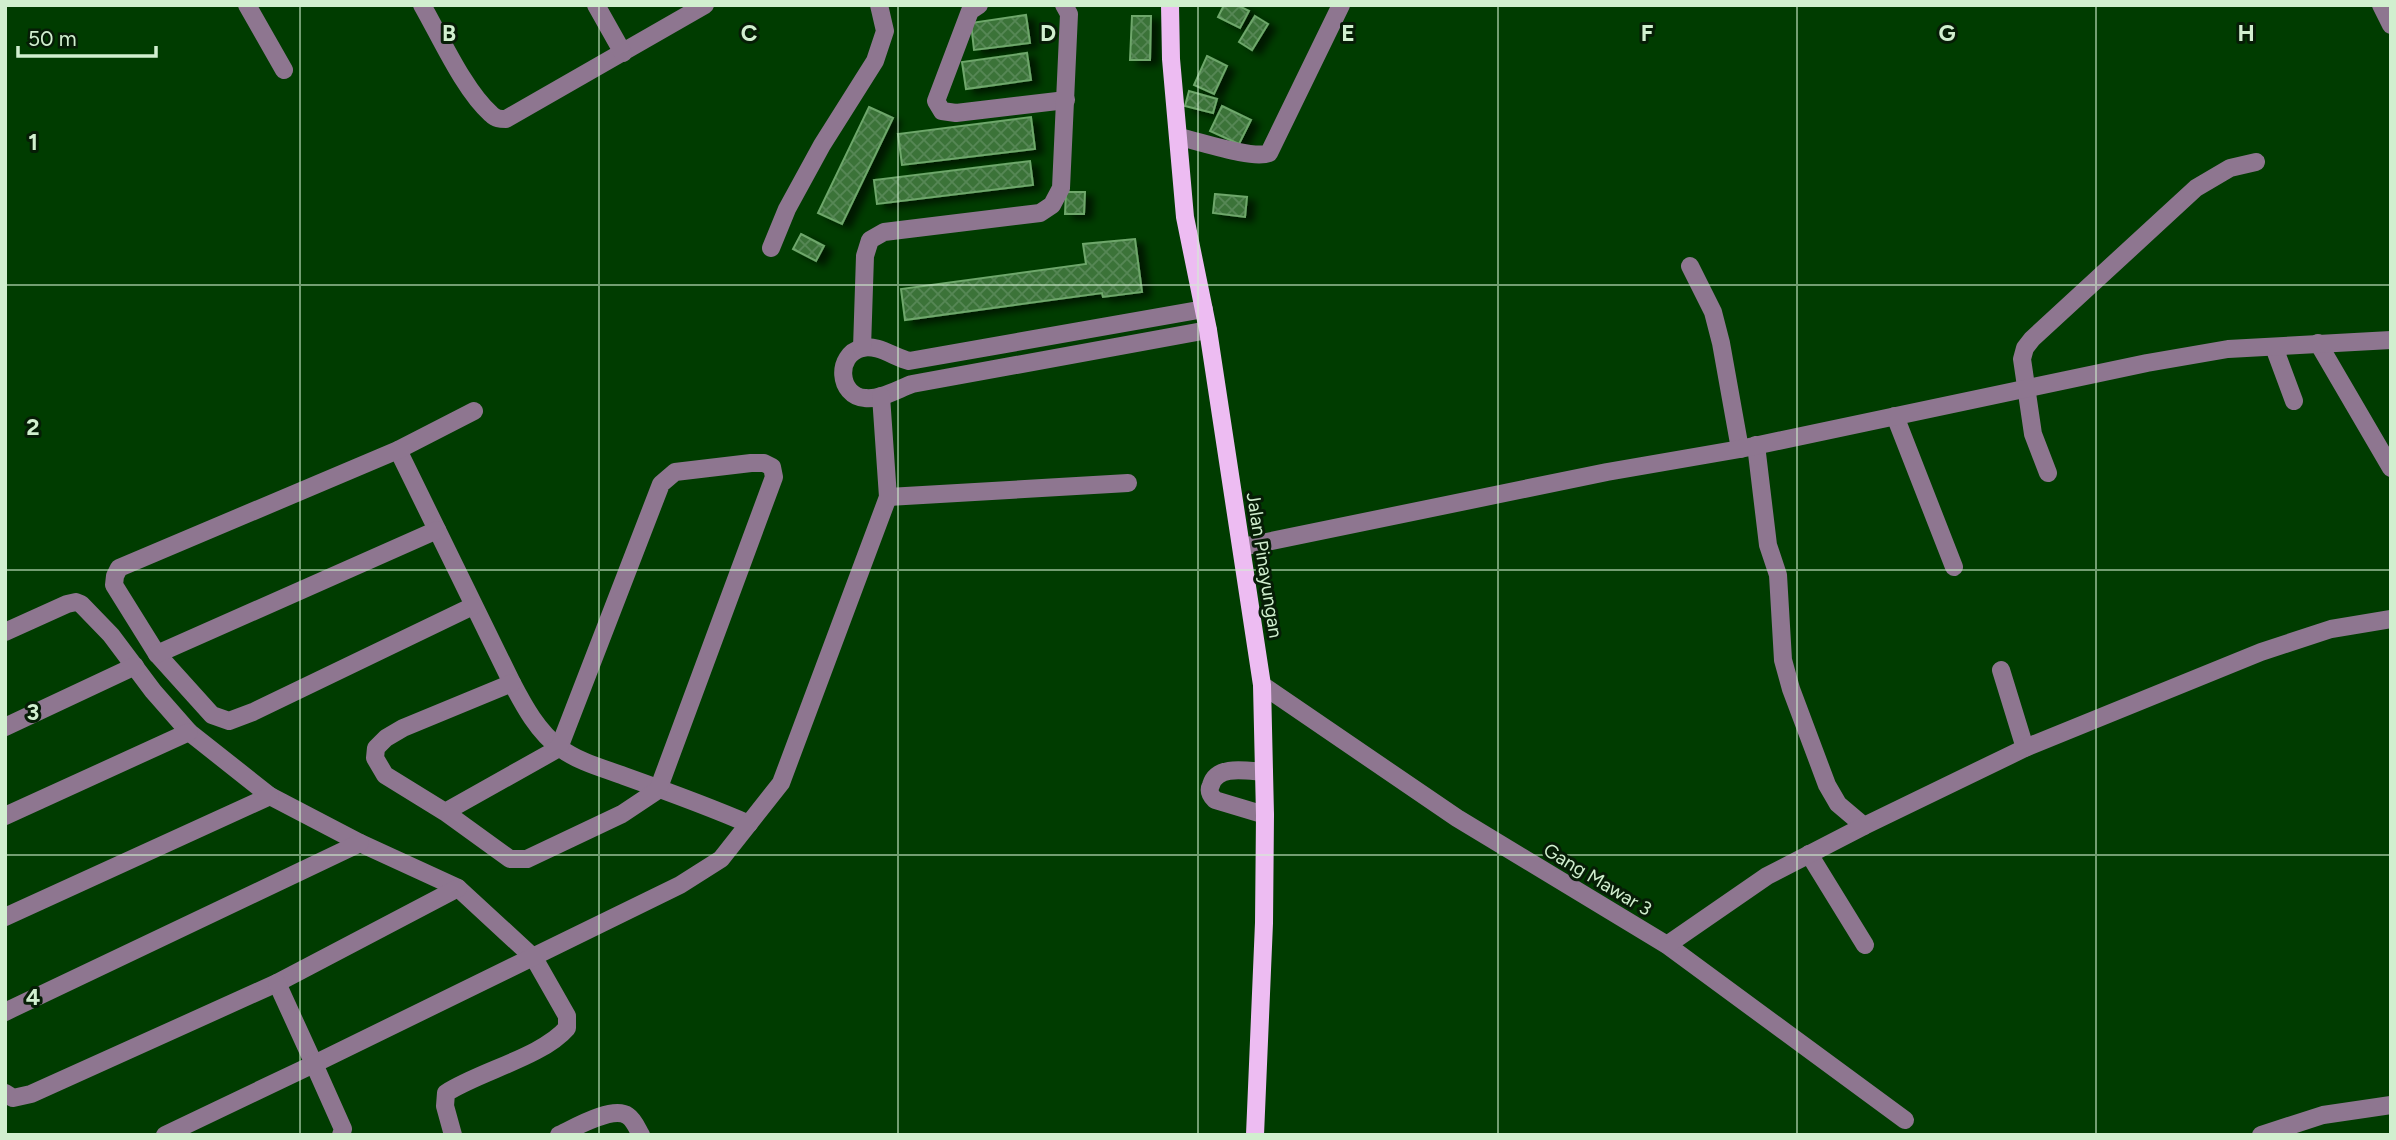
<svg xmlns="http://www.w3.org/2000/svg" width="2396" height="1140" viewBox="0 0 2396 1140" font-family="Figtree,sans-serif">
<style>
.building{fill:url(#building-cross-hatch);stroke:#6ea76b;stroke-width:2;filter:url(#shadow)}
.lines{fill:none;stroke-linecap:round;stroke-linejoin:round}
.minor{stroke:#8e7690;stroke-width:18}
.major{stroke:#edbcf2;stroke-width:18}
.grid{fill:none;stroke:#d1efcf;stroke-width:2;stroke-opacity:0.55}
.labels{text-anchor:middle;stroke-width:6;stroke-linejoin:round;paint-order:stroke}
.street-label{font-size:19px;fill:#d1efcf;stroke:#061d06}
.grid-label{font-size:23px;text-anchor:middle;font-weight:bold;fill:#d1efcf;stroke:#061d06;stroke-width:6;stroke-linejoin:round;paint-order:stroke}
</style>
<defs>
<pattern id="building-cross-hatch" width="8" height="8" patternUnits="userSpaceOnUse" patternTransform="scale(1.75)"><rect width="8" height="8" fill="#3b7339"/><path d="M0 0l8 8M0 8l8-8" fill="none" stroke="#568755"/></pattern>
<filter id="shadow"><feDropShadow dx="8" dy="4.5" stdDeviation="3.5" flood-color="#0009"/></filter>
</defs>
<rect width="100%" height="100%" fill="#003c00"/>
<g class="building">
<polygon points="1224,5 1237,5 1249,11 1240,28 1218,17"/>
<polygon points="1026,15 1030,43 974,50 971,23"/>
<polygon points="1132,16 1151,16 1150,60 1130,60"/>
<polygon points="1255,16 1268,24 1252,50 1239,42"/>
<polygon points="1027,53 1031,80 966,89 962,62"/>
<polygon points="1207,56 1227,66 1214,94 1194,85"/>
<polygon points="1189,91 1217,99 1213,113 1185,106"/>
<polygon points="1222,106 1251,120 1239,144 1210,131"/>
<polygon points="869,107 893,118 842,224 818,213"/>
<polygon points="1031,117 1035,149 902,165 898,134"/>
<polygon points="1030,161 1033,185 877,204 874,180"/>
<polygon points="1066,192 1085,192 1084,214 1065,214"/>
<polygon points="1215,194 1247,197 1245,217 1213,213"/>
<polygon points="801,234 824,246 816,261 793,249"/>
<polygon points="1135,239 1142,292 1103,297 1102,293 905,320 901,289 1086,264 1083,244"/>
</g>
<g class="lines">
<g class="minor">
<polyline points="247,5 284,70"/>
<path d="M422 5C441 38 464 90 491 114 496 119 500 119 506 119L705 5"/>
<polyline points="596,5 623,53"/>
<polyline points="979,5 970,11 936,101 942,111 956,113 1066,100"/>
<polyline points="2381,5 2391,25"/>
<path d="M1179 137C1199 141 1253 160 1269 153L1341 5"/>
<polyline points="771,248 787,209 822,145 875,61 885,31 879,5"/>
<polyline points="1690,266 1713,312 1721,343 1740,449"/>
<path d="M1204 309 909 361C894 357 877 344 862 348 835 355 838 396 865 398 880 400 898 389 912 384L1208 330"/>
<polyline points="2318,343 2391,468"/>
<polyline points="2274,347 2294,401"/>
<polyline points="862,348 865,256 870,240 884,232 1040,213 1052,205 1061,188 1069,14 1064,5"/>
<polyline points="1895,416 1954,567"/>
<polyline points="1756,445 1768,545 1778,575 1783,660 1791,689 1827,785 1838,804 1864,826"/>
<path d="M398 450 512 683C524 706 538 732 560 748 579 762 602 768 624 776 666 791 708 806 749 824"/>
<polyline points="2048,473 2033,434 2022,359 2025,348 2032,339 2196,188 2230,168 2256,162"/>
<polyline points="888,497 1128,483"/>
<polyline points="1242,547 1607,472 1740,449 2147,363 2228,349 2391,340"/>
<polyline points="473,606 253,712 229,721 212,715 157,654 114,585 115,576 119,568 398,450 474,411"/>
<path d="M5 632 67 604 76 602 81 604 111 635 153 691 189 732 270 796 360 843 458 888 534 958 567 1016V1028C542 1057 480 1071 446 1093L445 1106 453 1135"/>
<polyline points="157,654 437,530"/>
<polyline points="2001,670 2025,748"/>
<polyline points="1262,685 1457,818 1667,945 1905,1120"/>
<polyline points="5,727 135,666"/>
<path d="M1264 772C1248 771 1217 764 1211 785 1208 791 1210 795 1215 800L1265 815"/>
<polyline points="445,812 559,748 661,484 675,472 751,463 764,463 772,467 774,477 658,790 622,814 527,859 510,859 445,812 385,775 375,758 376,748 386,738 403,728 512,683"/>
<polyline points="5,816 189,732"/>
<polyline points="1809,854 1865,945"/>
<polyline points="5,917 270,796"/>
<polyline points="1667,945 1767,876 1864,826 2025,748 2261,652 2331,629 2391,619"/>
<polyline points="5,1012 360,843"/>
<polyline points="5,1093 13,1098 31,1094 277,983 458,888"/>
<polyline points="165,1135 314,1064 277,983"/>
<polyline points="341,1135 343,1129 314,1064 680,885 721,859 781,783 888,497 881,396"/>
<path d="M559 1135C574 1128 613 1105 628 1116 634 1120 637 1128 641 1135"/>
<polyline points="2261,1135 2323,1115 2391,1105"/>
</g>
<polyline class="major" points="1170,5 1171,59 1185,217 1208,330 1262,685 1265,815 1264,923 1255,1135"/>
</g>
<path class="grid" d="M300 5V1135M599 5V1135M898 5V1135M1198 5V1135M1498 5V1135M1797 5V1135M2096 5V1135M5 285H2391M5 570H2391M5 855H2391"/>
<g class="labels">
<g class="street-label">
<text transform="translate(1265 565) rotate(81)" y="7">Jalan Pinayungan</text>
<text transform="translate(1598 879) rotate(31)" y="7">Gang Mawar 3</text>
</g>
</g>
<g class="grid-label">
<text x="449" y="41">B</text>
<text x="749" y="41">C</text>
<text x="1048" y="41">D</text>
<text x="1348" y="41">E</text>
<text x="1647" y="41">F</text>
<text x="1947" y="41">G</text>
<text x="2246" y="41">H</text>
<text x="33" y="150">1</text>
<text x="33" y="435">2</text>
<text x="33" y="720">3</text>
<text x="33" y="1005">4</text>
</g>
<rect width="2396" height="1140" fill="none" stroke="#d1efcf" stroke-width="14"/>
<path d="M18 46v10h138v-10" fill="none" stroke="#d1efcf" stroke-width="3.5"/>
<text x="28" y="46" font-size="21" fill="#d1efcf" stroke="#061d06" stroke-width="5" paint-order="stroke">50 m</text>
</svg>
